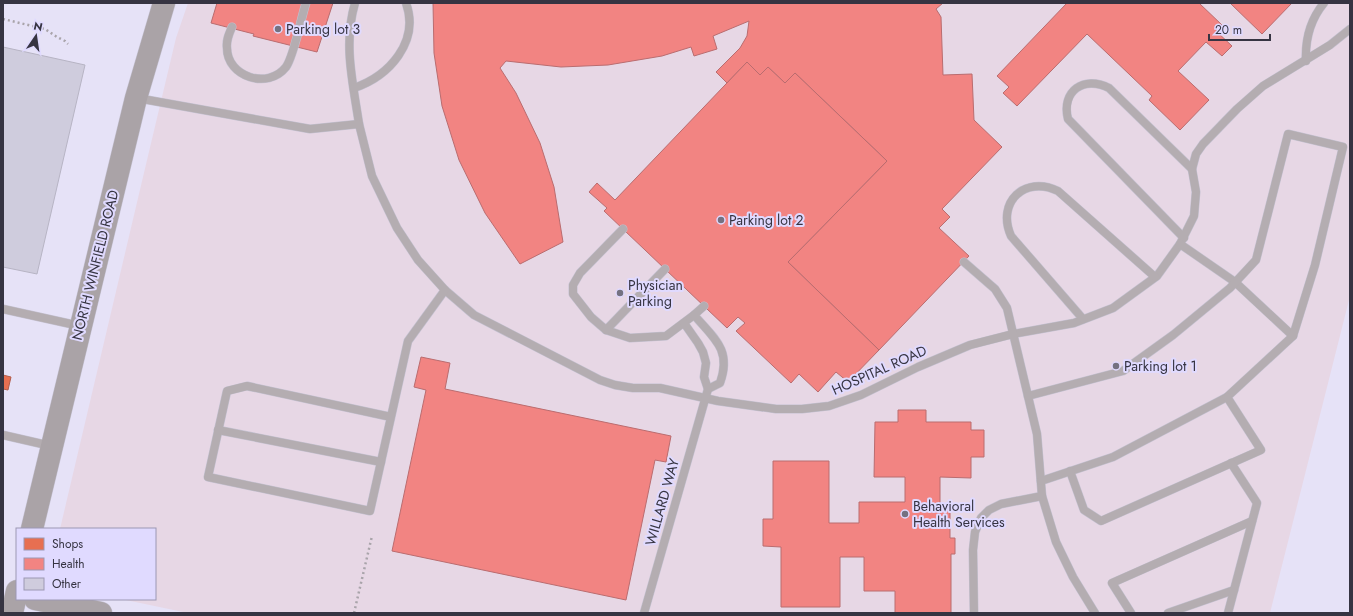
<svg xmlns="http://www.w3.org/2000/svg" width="1353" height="616" viewBox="0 0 1353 616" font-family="Jost,sans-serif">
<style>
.medical{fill:#e7d7e5}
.shops{fill:#e76f51;stroke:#b25d4c}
.health{fill:#f28482;stroke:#ba6c6f}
.building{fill:#cfccdd;stroke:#b7b4c4}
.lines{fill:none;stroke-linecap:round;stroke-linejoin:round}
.lane-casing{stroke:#c4c1d1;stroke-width:9}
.secondary-casing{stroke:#c4c1d1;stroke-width:23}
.path{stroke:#a9a4aa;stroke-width:2.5;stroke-dasharray:2 3;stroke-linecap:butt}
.lane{stroke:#b4adb1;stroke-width:8}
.secondary{stroke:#aaa3a7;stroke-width:22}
.poi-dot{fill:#747181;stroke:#e0daff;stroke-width:1.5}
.labels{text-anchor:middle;stroke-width:4;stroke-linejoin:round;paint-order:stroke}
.poi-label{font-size:14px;fill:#363442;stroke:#e0daff;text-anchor:start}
.street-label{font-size:14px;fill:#363442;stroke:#e0daff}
</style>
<rect width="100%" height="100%" fill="#e6e2f7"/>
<polygon class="medical" points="188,3 1350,3 1350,296 1270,613 188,613 121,599 155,599 155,529 60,529 143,177 176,38"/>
<polygon class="shops" points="3,375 11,377 8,390 3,389"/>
<g class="health">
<polygon points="217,3 333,3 317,52 253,36 254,34 211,23"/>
<polygon points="433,3 943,3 936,9 941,17 943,75 972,74 974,120 1002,147 942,209 950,217 939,228 969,256 879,350 788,262 887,161 795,73 785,83 768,67 760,75 747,62 727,83 716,72 740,48 747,36 749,21 713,36 717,49 694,56 691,47 662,56 608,65 561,67 506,61 500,68 516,93 540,143 554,187 563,242 520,264 485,213 459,160 442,106 434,53"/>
<polygon points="1067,3 1199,3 1222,25 1216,31 1232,46 1222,56 1206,42 1178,71 1209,100 1180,130 1149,100 1152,96 1087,34 1017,106 1003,93 1009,87 997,76"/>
<polygon points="1230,3 1292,3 1262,34"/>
<polygon points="747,62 760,75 768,67 785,83 795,73 887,161 788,262 879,350 848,382 836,372 818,392 799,374 791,383 736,331 745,323 738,317 727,328 604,211 607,208 589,192 597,183 615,200"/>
<polygon points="421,357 450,363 445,389 671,436 666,462 655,460 626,600 392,551 426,390 414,387"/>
<polygon points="898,410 926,410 926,422 971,422 971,430 984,430 984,457 971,457 971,478 940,477 940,509 950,509 950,538 955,538 955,554 951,554 951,613 895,613 895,591 864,591 864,557 840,557 840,607 781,607 781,547 763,546 763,519 773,519 773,461 829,461 829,523 859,523 859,502 905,502 905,477 874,477 875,422 898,422"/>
</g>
<polygon class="building" points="3,47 85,65 37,274 3,267"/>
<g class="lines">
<defs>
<g id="lane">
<path d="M355 3C343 44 353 83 359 124"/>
<path d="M232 27C229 34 226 40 227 48 227 77 268 90 286 67 294 56 301 18 306 3"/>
<path d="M1306 61C1305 39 1310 20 1324 3"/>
<path d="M354 88C389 76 420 42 406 3"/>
<polyline points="137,98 310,129 359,124 372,176 397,228 418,260 445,290 474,315 600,380 615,385 633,388 660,388 718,401 776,409 802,409 829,406 861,395 918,367 970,345 1013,334 1074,323 1113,308 1157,276 1180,244 1194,216 1196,192 1192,169 1196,154 1203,144 1237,109 1263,86 1330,45 1350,29"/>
<polyline points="623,229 580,273 573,285 573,294 591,317 606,330 630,338 666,336 694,315"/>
<path d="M1184 238 1068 119C1061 91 1084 75 1109 88L1192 169"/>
<polyline points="1180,244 1235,282 1293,336"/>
<polyline points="964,262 995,289 1007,308 1037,434 1042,496 1056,542 1073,577 1095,613"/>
<path d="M704 306 694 315C714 338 732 350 720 383L708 389"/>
<polyline points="3,309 80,326"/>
<path d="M1083 319 1011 236C996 202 1025 175 1058 191L1155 277"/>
<polyline points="606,330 665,269"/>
<polyline points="1028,396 1123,371 1173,335 1230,288 1256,260 1288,134 1343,147 1315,265 1293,336 1227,397 1113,457 1041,481"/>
<polyline points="391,417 247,386 227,391 208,477 370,511 408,341 445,290"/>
<polyline points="218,430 381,462"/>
<polyline points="3,435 51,446"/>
<polyline points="1070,471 1084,510 1101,521 1261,450 1227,397"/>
<polyline points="644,613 708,389 704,377 706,363 703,352 698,343 684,323"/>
<polyline points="974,613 973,550 975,532 981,518 989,510 1001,504 1042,496"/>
<polyline points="1131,613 1112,583 1252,521"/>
<polyline points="1168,613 1234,590"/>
<polyline points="1228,613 1257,503 1231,463"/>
</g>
<g id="secondary">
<polyline points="32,529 136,98 164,3"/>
<polyline points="35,599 101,613"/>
<polyline points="12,613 17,591"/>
</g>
</defs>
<use href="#lane" class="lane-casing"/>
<use href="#secondary" class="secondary-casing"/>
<g class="path">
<polyline points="3,19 45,29 57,37 65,41 68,44"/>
<polyline points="354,613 372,536"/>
</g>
<use href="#lane" class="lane"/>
<use href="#secondary" class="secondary"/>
</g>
<g class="poi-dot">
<circle cx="278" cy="29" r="4"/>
<circle cx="721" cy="220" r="4"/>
<circle cx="620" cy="293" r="4"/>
<circle cx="1116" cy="366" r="4"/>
<circle cx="905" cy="514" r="4"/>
</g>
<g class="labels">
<g class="poi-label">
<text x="286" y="34">Parking lot 3</text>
<text x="729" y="225">Parking lot 2</text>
<text x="628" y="290">Physician<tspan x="628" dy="16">Parking</tspan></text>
<text x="1124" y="371">Parking lot 1</text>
<text x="913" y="511">Behavioral<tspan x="913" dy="16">Health Services</tspan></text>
</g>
<g class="street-label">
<text transform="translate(95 265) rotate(-76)" y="5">NORTH WINFIELD ROAD</text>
<text transform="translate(879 370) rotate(-24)" y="5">HOSPITAL ROAD</text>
<text transform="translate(662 502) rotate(-74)" y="5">WILLARD WAY</text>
</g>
</g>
<rect width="1353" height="616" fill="none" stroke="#363442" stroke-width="8"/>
<rect x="16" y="528" width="140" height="72" fill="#e0daff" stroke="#9c98b3"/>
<rect x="24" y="538" width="20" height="12" fill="#e76f51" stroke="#9c98b3"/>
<text x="52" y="548" font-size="12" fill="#363442">Shops</text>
<rect x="24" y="558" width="20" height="12" fill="#f28482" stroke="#9c98b3"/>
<text x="52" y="568" font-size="12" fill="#363442">Health</text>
<rect x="24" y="578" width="20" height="12" fill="#cfccdd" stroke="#9c98b3"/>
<text x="52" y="588" font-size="12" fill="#363442">Other</text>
<g transform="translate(36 36) rotate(13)" stroke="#e0daff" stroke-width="3" paint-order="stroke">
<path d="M0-3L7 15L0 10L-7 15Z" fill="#363442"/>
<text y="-6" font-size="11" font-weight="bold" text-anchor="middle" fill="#363442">N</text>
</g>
<path d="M1209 34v6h61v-6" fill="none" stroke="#363442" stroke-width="2"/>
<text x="1215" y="34" font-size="12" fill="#363442" stroke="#e0daff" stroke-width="3" paint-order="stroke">20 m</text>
</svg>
